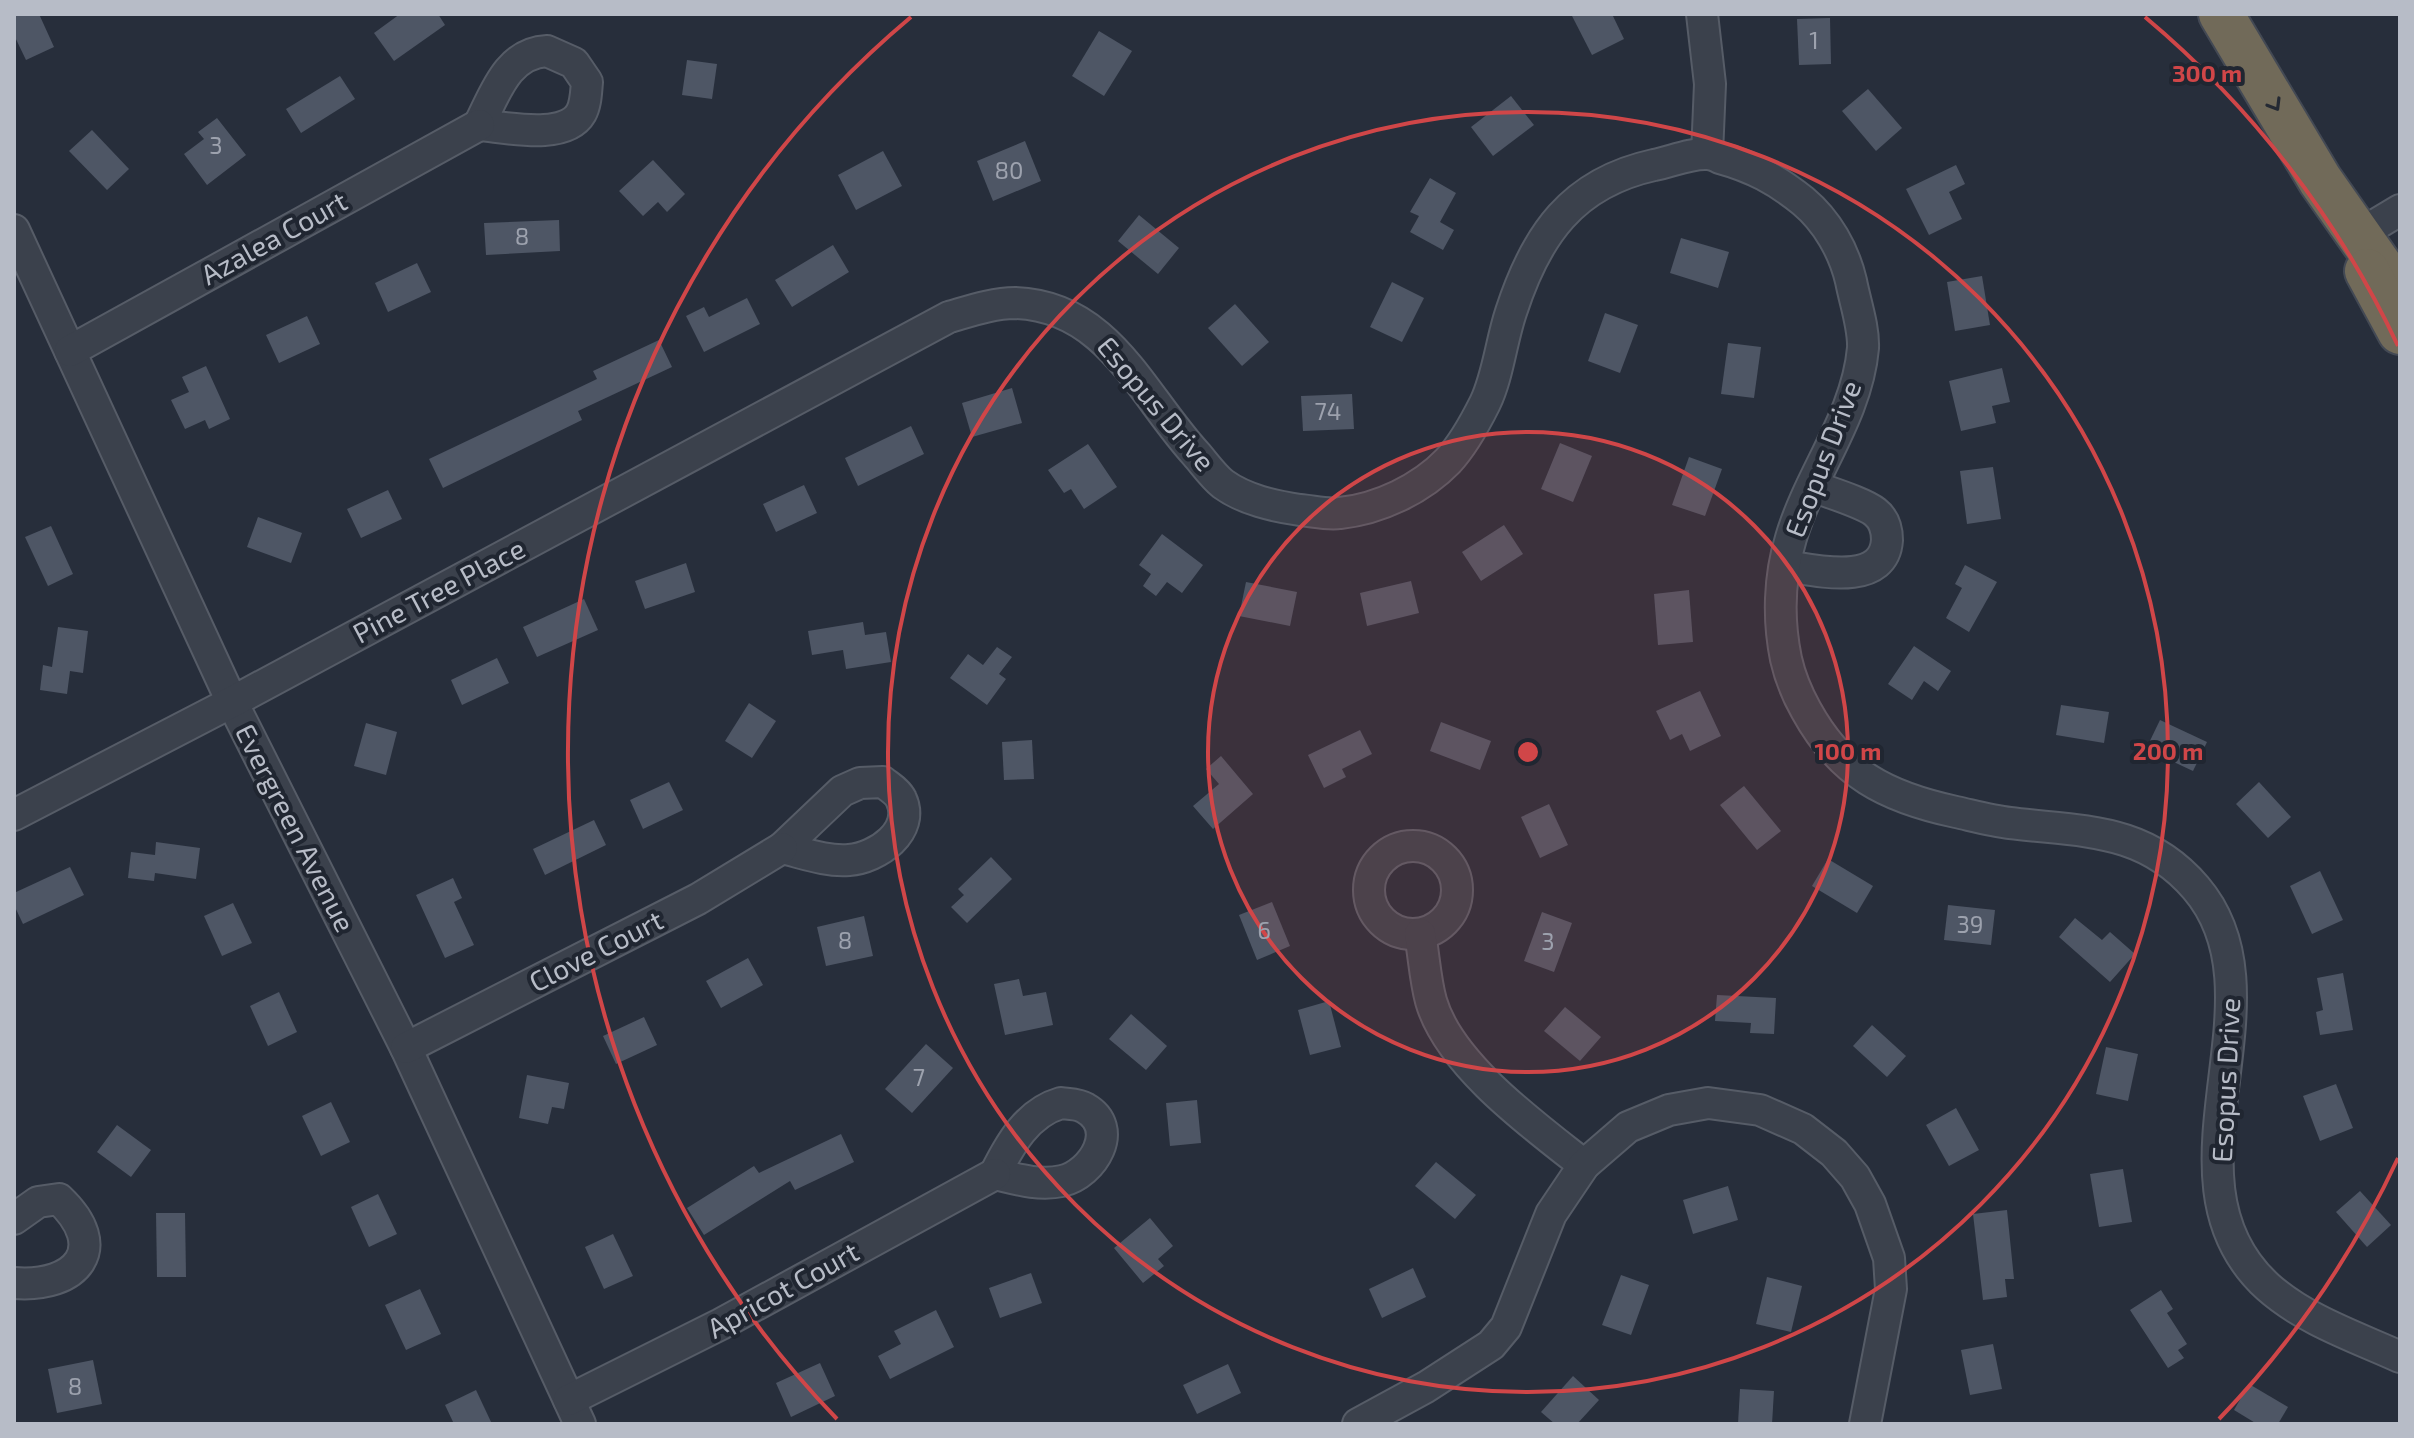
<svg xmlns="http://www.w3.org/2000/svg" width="2414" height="1438" viewBox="0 0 2414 1438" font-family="'Exo 2',sans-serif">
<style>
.building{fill:#4e5665}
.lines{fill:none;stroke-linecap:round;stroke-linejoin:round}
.minor-casing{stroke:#565c67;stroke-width:34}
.highway-casing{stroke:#434954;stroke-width:48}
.minor{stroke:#3b414c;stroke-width:30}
.highway{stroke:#716a59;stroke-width:44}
.oneway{stroke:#242933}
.ring{fill:none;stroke:#d04648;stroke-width:4}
.labels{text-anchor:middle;stroke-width:8;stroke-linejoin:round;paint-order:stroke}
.number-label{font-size:24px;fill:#9da2ae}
.street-label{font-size:28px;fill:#b7bcc7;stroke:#202631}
.centre{fill:#d04648;stroke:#202631;stroke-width:4}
.ring-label{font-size:24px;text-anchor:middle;font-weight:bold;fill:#d04648;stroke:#202631;stroke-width:8;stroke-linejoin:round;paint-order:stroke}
</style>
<rect width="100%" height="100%" fill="#272e3b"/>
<g class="building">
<polygon points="14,14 39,14 54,47 26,60 14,35"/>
<polygon points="400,14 438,14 445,25 394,61 374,33"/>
<polygon points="1571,14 1612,14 1624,39 1592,55"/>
<polygon points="1830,18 1831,64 1799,65 1797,19"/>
<polygon points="1099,31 1132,51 1104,96 1072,76"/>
<polygon points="687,60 717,64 712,99 682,95"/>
<polygon points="340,76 355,99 301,133 286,109"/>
<polygon points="1868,89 1902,128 1876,151 1842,111"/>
<polygon points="1511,96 1534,125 1493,156 1471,127"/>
<polygon points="217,118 246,155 207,185 184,154 204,139 198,132"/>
<polygon points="92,130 129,169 107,190 69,151"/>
<polygon points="1025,141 1041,181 993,201 977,161"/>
<polygon points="883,151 902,186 856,210 838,175"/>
<polygon points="653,160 685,194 667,212 658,202 643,216 619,191"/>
<polygon points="1956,165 1965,184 1949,192 1962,219 1929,235 1906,189"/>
<polygon points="1430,178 1456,193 1440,222 1454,230 1443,250 1410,232 1419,216 1410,212"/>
<polygon points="1139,215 1179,248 1158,274 1118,241"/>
<polygon points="559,220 560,251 486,255 484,223"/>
<polygon points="1681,238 1729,252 1718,288 1670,273"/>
<polygon points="833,245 849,272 792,307 775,280"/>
<polygon points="417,263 431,292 388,312 375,283"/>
<polygon points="1982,276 1990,325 1955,331 1947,282"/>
<polygon points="1392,282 1424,298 1402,342 1370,327"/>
<polygon points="747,298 760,324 704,352 686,316 704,307 709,317"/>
<polygon points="1235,304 1269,342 1242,366 1208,328"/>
<polygon points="1605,313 1638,325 1620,373 1588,361"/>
<polygon points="307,316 320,344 279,363 266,335"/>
<polygon points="659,340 672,367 578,411 582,420 443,488 429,459 597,379 593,371"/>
<polygon points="1728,343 1761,347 1754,398 1721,394"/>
<polygon points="206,366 230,419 209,429 205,420 185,429 171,400 189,392 182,377"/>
<polygon points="2002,368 2010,402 1992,406 1996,423 1961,431 1949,381"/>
<polygon points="1012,388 1022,423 972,437 962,403"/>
<polygon points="1352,394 1354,429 1303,431 1301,396"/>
<polygon points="911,426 924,454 858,486 845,458"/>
<polygon points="1560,443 1592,456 1573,502 1541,489"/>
<polygon points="1088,444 1117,487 1084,509 1071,489 1064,493 1048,470"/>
<polygon points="1689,457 1722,469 1705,516 1672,505"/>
<polygon points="1993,467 2001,519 1967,524 1960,471"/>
<polygon points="804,485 817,513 776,532 763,504"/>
<polygon points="388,490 402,519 361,538 347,509"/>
<polygon points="258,517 302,533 291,563 247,547"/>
<polygon points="1504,525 1523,554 1481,581 1462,552"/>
<polygon points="51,526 73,574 48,586 25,537"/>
<polygon points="1162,534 1203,565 1182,593 1167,582 1156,596 1143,586 1151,574 1139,565"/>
<polygon points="686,563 695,592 645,609 635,581"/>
<polygon points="1965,565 1997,582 1969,632 1946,618 1962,588 1955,584"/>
<polygon points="1411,581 1419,613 1367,626 1360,593"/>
<polygon points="1246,582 1297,592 1290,626 1239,616"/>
<polygon points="1689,590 1693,642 1658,645 1654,594"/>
<polygon points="584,599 598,630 537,657 523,627"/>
<polygon points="863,622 865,635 886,632 891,662 846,669 843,650 812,655 808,631"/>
<polygon points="58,627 88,631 83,673 70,671 67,694 40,690 43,665 52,667"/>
<polygon points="1914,646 1951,671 1938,691 1924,681 1912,700 1888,684"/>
<polygon points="997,647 1012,657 999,674 1006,679 987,705 950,678 968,654 983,665"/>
<polygon points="497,658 509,683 462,705 451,680"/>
<polygon points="1700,691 1721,736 1690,751 1682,734 1670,740 1656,711"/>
<polygon points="749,703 776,721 752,758 725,741"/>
<polygon points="2061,705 2109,712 2104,743 2056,735"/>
<polygon points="2160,720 2207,742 2193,771 2146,749"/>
<polygon points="1441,722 1491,741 1480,770 1430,751"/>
<polygon points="366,723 397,732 386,775 354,766"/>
<polygon points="1360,730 1372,754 1342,769 1346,777 1324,788 1308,755"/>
<polygon points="1032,740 1034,779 1004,780 1002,742"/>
<polygon points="1221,756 1253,794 1213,829 1193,806 1219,784 1206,769"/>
<polygon points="669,782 683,810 643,829 630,800"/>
<polygon points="2259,782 2291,817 2268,838 2236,804"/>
<polygon points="1744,786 1781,831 1757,850 1720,805"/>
<polygon points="1549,804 1568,845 1540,858 1521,817"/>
<polygon points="594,820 606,845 545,875 533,849"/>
<polygon points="156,842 200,848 196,879 155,873 154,881 128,878 131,852 155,855"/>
<polygon points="991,857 1012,879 967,923 951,907 964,895 958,889"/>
<polygon points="1828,859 1873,886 1857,913 1812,886"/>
<polygon points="70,867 84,895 23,924 14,905 14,893"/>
<polygon points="2320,871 2343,920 2312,934 2290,886"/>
<polygon points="453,878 462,898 454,902 474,945 445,958 416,895"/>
<polygon points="1272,902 1290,946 1257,960 1239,915"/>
<polygon points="233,903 252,943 222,956 204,916"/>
<polygon points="1948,905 1995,910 1991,945 1944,940"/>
<polygon points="1542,912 1572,923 1554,972 1524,961"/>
<polygon points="864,916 873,956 826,966 817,927"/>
<polygon points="2075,918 2102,940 2110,932 2135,954 2110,982 2059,937"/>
<polygon points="748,958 763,985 721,1008 706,981"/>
<polygon points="2343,973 2353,1030 2320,1035 2316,1012 2323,1010 2317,978"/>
<polygon points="1019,979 1023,996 1046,992 1053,1025 1005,1035 994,984"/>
<polygon points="279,992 297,1032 268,1046 250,1006"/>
<polygon points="1717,995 1776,998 1774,1034 1750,1033 1751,1023 1715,1021"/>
<polygon points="1329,1001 1341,1047 1310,1055 1298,1010"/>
<polygon points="1565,1007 1601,1037 1580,1061 1544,1031"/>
<polygon points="1131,1014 1167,1046 1146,1070 1109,1039"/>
<polygon points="644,1017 657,1045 616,1064 603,1036"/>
<polygon points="1872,1025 1906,1056 1887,1077 1853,1046"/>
<polygon points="926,1044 953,1068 912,1113 885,1089"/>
<polygon points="2106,1047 2138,1054 2128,1101 2096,1094"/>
<polygon points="527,1075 569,1083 564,1109 552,1107 548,1124 519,1118"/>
<polygon points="2336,1084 2353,1128 2320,1141 2303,1096"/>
<polygon points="1197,1100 1201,1143 1170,1146 1166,1103"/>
<polygon points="331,1102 350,1142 321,1156 302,1116"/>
<polygon points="1956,1108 1979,1150 1949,1166 1926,1125"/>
<polygon points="117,1125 151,1150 131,1177 97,1152"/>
<polygon points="841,1134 854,1162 795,1190 790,1181 704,1235 687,1208 754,1166 759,1173"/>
<polygon points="1436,1162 1476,1195 1455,1219 1415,1186"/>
<polygon points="2123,1169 2132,1222 2099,1227 2090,1174"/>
<polygon points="1728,1186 1738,1220 1693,1234 1683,1200"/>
<polygon points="2360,1191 2391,1225 2367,1247 2336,1212"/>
<polygon points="378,1194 397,1234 369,1247 351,1207"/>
<polygon points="2007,1210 2014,1279 2005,1279 2007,1297 1983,1300 1973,1214"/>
<polygon points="156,1213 185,1213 186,1277 157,1277"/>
<polygon points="1150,1218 1173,1246 1158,1259 1164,1266 1143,1283 1114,1248"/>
<polygon points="613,1234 633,1276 604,1289 585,1247"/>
<polygon points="1413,1268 1426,1297 1382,1318 1369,1289"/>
<polygon points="1031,1273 1042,1303 1000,1318 989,1288"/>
<polygon points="1621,1275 1649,1285 1631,1335 1602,1325"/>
<polygon points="1767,1277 1802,1286 1791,1332 1756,1324"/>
<polygon points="420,1289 441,1334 406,1350 385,1305"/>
<polygon points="2161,1290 2173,1309 2167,1313 2187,1344 2178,1350 2184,1358 2168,1368 2130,1310"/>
<polygon points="936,1310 954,1347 890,1379 878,1356 901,1344 894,1331"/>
<polygon points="1993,1344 2002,1389 1970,1395 1961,1350"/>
<polygon points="93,1360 102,1404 57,1413 48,1369"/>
<polygon points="820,1363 835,1396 791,1417 776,1383"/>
<polygon points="1228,1364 1241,1393 1197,1414 1183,1385"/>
<polygon points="1573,1376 1599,1400 1577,1424 1555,1424 1541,1412"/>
<polygon points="2249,1384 2288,1407 2278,1424 2257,1424 2234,1410"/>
<polygon points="1740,1389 1774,1391 1772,1424 1738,1424"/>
<polygon points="476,1390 492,1424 454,1424 445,1405"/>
</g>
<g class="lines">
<defs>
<g id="minor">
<polyline points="1702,14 1710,84 1707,154"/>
<path d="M547 51 574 63 587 82C586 92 586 104 581 113 565 141 505 127 479 125 495 94 507 53 547 51Z"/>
<polyline points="14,230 232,702 406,1048 580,1424"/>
<polyline points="2360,234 2400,210"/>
<polyline points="70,351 479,125"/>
<path d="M1786 566C1814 570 1884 588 1887 540 1887 530 1884 519 1875 512 1864 503 1828 492 1812 486"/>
<path d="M883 782C888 786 898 792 901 799 916 831 877 858 849 860 827 862 803 853 782 848L842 791 860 783Z"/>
<path d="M14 815 232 702 949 317C970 311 993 303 1015 303 1108 306 1141 394 1196 454 1204 463 1213 476 1223 484 1245 500 1274 506 1300 510 1313 511 1327 515 1340 513 1379 509 1421 489 1448 461 1462 446 1476 421 1485 403 1498 376 1501 342 1511 312 1536 235 1572 183 1654 165 1670 162 1691 153 1707 154 1712 154 1716 156 1720 158 1753 167 1777 180 1803 201 1827 221 1844 251 1851 281 1855 302 1864 327 1863 348 1857 417 1810 473 1791 538 1779 577 1778 620 1786 659 1790 677 1797 694 1806 710 1841 774 1886 797 1956 812 1974 816 1992 821 2010 823 2081 832 2144 827 2196 888 2291 999 2149 1179 2268 1287 2305 1320 2356 1337 2400 1357"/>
<circle cx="1413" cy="890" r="44"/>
<path d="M1420 934C1424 956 1425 979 1431 1001 1449 1064 1533 1125 1584 1165"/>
<polyline points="406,1048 698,899 782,848"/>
<path d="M1061 1103C1068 1104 1079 1104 1085 1108 1121 1128 1093 1174 1062 1181 1039 1186 1016 1179 995 1174 1010 1144 1027 1113 1061 1103Z"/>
<path d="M14 1219 38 1202 59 1199C111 1248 77 1288 14 1283"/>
<polyline points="569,1400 721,1324 995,1174"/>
<polyline points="1358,1424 1426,1387 1491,1345 1506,1327 1551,1214 1584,1165 1628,1127 1669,1110 1708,1103 1760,1110 1803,1129 1834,1153 1855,1177 1870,1204 1889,1258 1891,1289 1865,1424"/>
</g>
<g id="highway">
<polyline points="2221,14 2320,180 2400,294"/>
<polyline points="2367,271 2400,332"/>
</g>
</defs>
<use href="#minor" class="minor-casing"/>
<use href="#highway" class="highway-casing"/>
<use href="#minor" class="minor"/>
<use href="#highway" class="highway"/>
</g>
<defs><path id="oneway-chevron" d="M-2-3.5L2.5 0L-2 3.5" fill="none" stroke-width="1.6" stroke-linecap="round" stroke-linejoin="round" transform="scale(2)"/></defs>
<use class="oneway" href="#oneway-chevron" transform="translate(2275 105) rotate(59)"/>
<circle cx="1528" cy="752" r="320" fill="#d04648" fill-opacity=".12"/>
<g class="ring">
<circle cx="1528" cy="752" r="320"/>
<circle cx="1528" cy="752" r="640"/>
<path d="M2398 1158A960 960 0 0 1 2219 1419M837 1419A960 960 0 0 1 911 17M2145 17A960 960 0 0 1 2398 346"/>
</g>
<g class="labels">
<g class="number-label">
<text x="1814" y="49">1</text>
<text x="216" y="154">3</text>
<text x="1009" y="179">80</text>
<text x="522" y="245">8</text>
<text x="1328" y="420">74</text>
<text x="1970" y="933">39</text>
<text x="1264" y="939">6</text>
<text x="845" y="949">8</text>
<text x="1548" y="950">3</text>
<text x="919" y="1086">7</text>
<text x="75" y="1395">8</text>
</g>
<g class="street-label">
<text transform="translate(274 238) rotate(-29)" y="10">Azalea Court</text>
<text transform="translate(1156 404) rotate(50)" y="10">Esopus Drive</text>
<text transform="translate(1823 459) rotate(-69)" y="10">Esopus Drive</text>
<text transform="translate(439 591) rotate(-28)" y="10">Pine Tree Place</text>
<text transform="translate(295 828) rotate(63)" y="10">Evergreen Avenue</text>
<text transform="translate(596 951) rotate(-27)" y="10">Clove Court</text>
<text transform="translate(2226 1080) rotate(-87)" y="10">Esopus Drive</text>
<text transform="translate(783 1290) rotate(-29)" y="10">Apricot Court</text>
</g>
</g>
<circle cx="1528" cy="752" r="12" class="centre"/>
<g class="ring-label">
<text x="2207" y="82">300 m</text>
<text x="1848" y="760">100 m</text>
<text x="2168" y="760">200 m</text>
</g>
<rect width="2414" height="1438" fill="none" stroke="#b7bcc7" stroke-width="32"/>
</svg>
